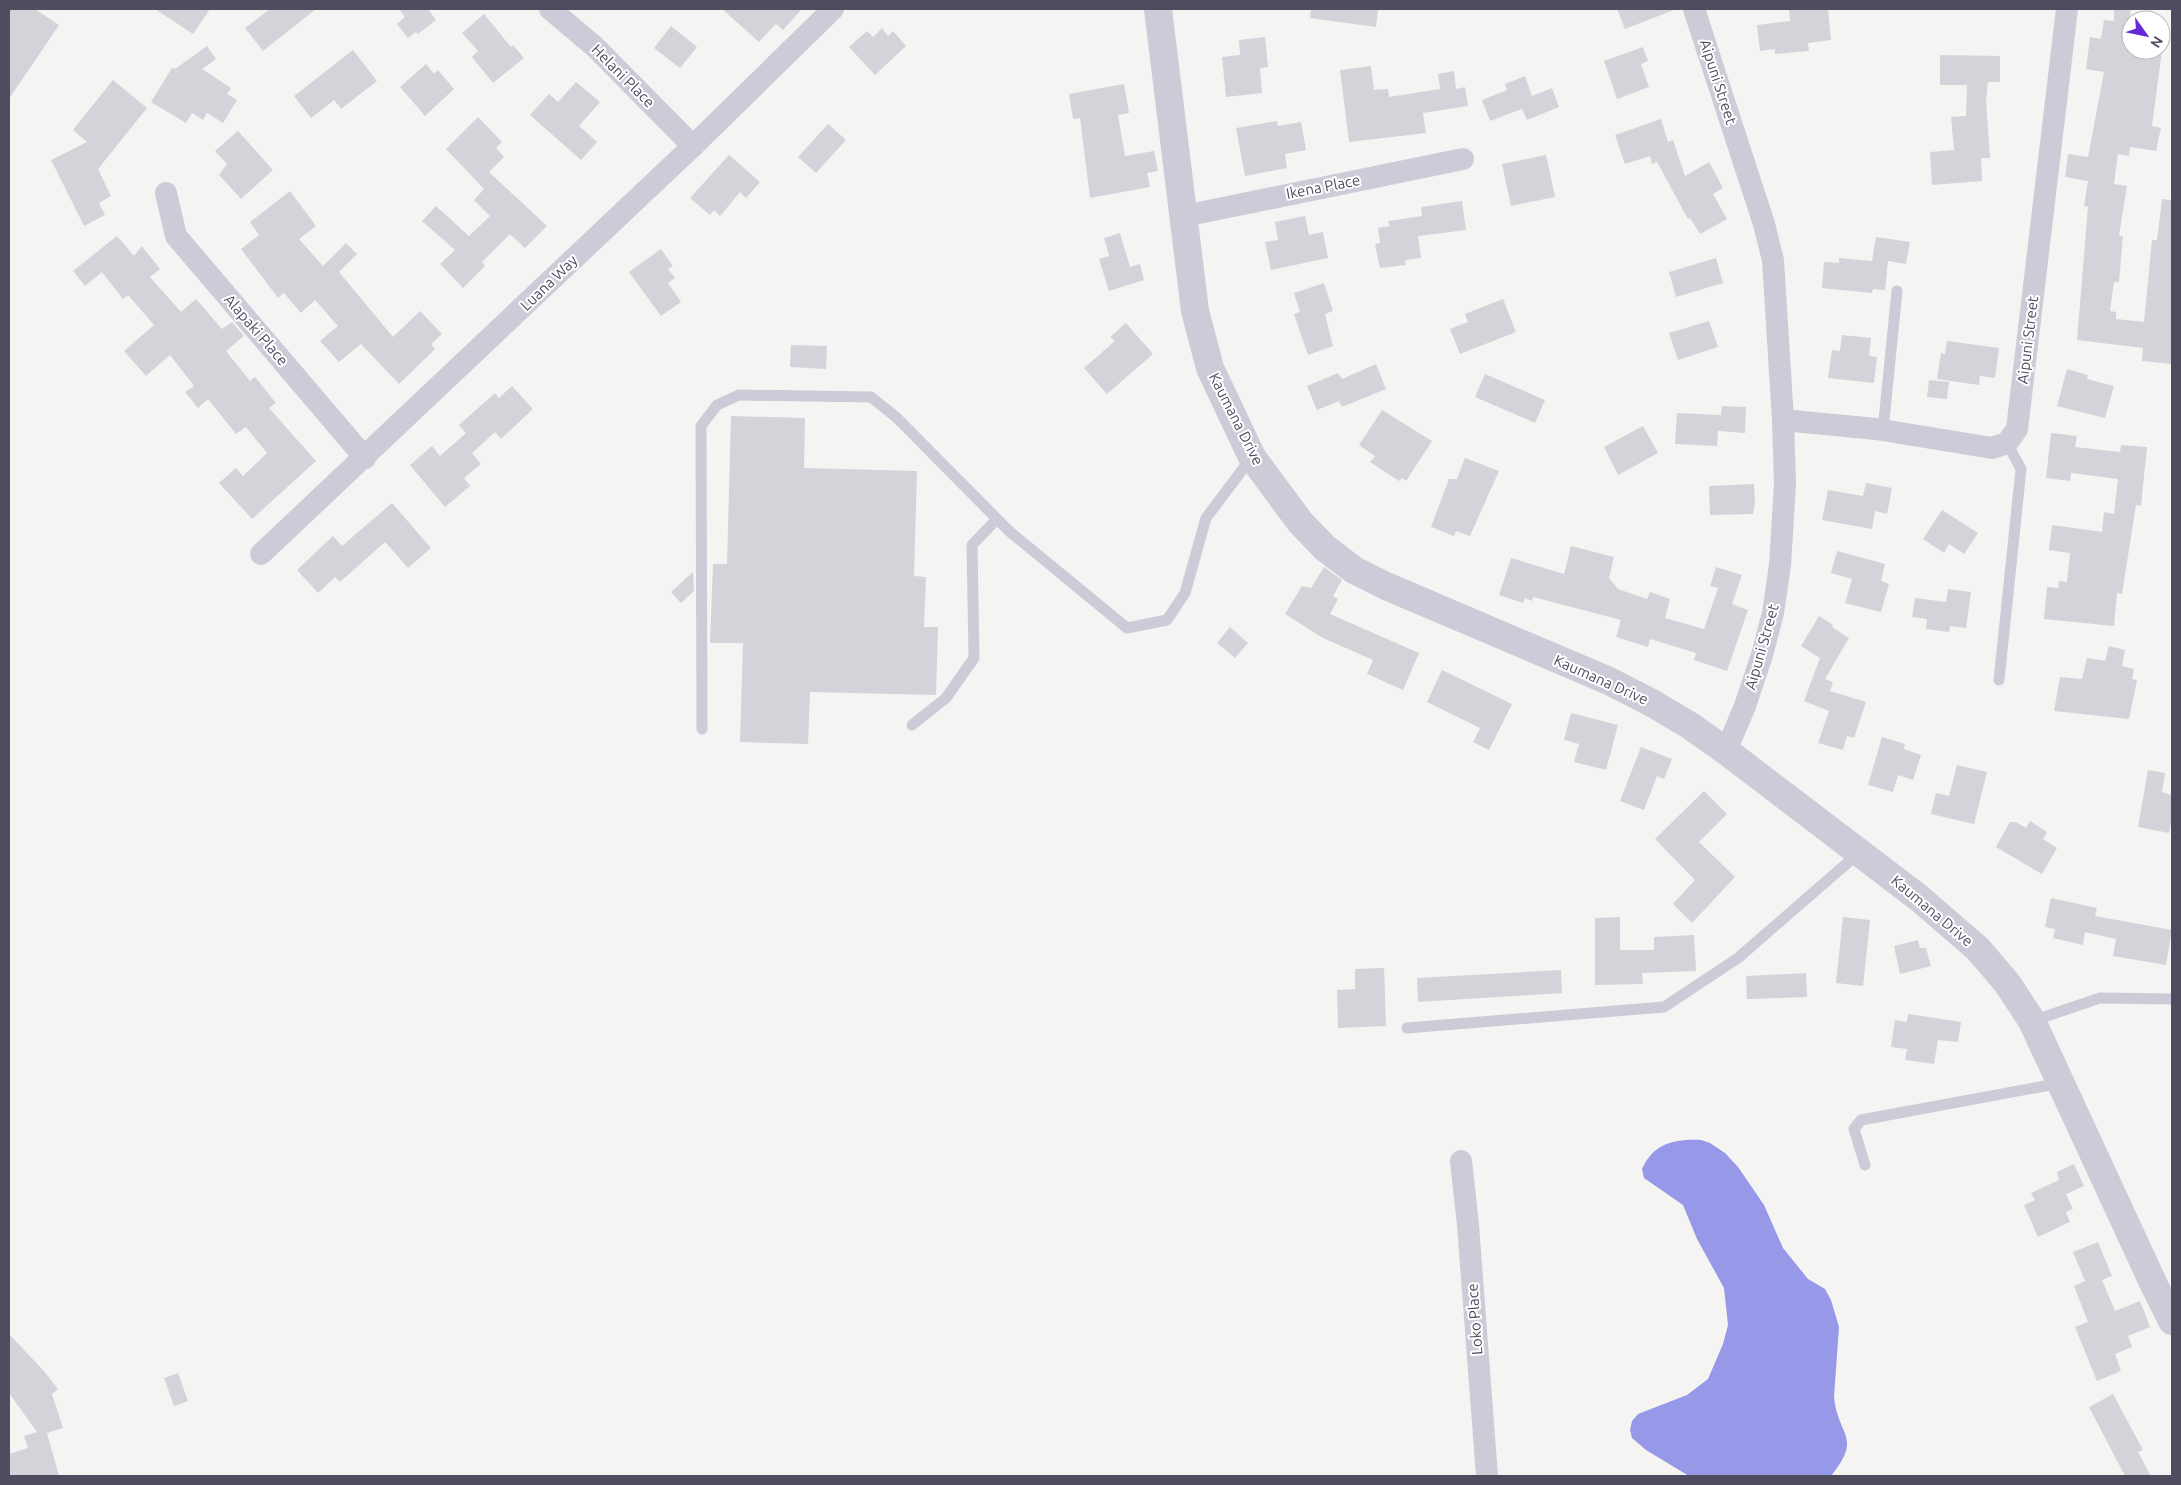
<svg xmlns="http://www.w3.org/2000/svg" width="2181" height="1485" viewBox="0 0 2181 1485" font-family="Ubuntu,sans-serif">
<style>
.water{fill:#9798e7}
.building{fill:#d6d2da}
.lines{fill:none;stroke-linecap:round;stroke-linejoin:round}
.service{stroke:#cecbd8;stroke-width:11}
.minor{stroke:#cecbd8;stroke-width:22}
.tertiary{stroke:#cecbd8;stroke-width:28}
.labels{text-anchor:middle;stroke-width:4;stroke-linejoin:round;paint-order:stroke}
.street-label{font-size:15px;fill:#504c5f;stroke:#fff}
</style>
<rect width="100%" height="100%" fill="#f5f4f3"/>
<path class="water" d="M1701 1140 1710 1143 1725 1153 1738 1167 1764 1205 1783 1248 1808 1279 1825 1289 1831 1300 1839 1327 1834 1397C1838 1437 1863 1436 1831 1476H1689L1646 1450 1632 1438 1630 1430 1632 1421 1638 1414 1687 1395 1708 1379 1723 1344 1728 1325 1724 1288 1697 1239 1683 1205 1644 1178 1642 1169C1654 1143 1674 1139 1701 1140Z"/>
<g class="building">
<polygon points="9,9 35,9 59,25 9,99"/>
<polygon points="155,9 210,9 193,34"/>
<polygon points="270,9 316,9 263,51 245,28"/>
<polygon points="399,9 428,9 436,20 418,34 416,32 408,38 397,24 405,17"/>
<polygon points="722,9 802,9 783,30 776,24 759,42"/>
<polygon points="1311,9 1378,9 1376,27 1310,18"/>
<polygon points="1617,9 1674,9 1674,10 1625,29"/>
<polygon points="1800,9 1828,9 1831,40 1808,43 1809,51 1775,54 1775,49 1760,51 1757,25 1790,21 1789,10"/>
<polygon points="2114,9 2131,9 2126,42 2131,43 2131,50 2162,50 2152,126 2161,128 2156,151 2130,147 2129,156 2118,154 2114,184 2127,186 2119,236 2123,236 2119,282 2114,282 2110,311 2116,312 2116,319 2144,322 2152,240 2157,240 2162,199 2172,200 2172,364 2142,361 2143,348 2077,340 2088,207 2084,206 2088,181 2065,177 2068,154 2088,157 2104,72 2086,69 2090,37 2101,39 2104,20 2114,21"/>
<polygon points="484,14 511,47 513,45 524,58 493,83 472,57 478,51 462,33"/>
<polygon points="671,26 697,47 680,68 654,48"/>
<polygon points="882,28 888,36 893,31 906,46 875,75 849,47 867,31 873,37"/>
<polygon points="1265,37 1268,67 1260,68 1262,93 1226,97 1222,57 1240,55 1239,40"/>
<polygon points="207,46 216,59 202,69 231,88 227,94 237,100 223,123 207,113 203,120 192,113 186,123 151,102 172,68 175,69"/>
<polygon points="1643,47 1648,61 1641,64 1649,87 1617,99 1604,61"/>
<polygon points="353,50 377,81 341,109 334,100 311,118 294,96"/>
<polygon points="1940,55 2000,56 2000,82 1988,82 1986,101 1990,158 1981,158 1982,181 1932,185 1930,152 1954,150 1951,117 1966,116 1967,85 1940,85"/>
<polygon points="426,64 434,74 438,70 454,89 425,116 400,87"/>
<polygon points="1371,66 1374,90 1388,89 1389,97 1440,89 1438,74 1454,71 1456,89 1465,87 1468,106 1423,113 1426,133 1349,142 1340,70"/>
<polygon points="1525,76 1532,96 1552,88 1559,107 1527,120 1522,109 1490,121 1482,100 1507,90 1505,84"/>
<polygon points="113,80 147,108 98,169 111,196 99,203 105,215 84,226 51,160 87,142 73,130"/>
<polygon points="576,82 600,102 579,126 597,142 581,160 530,115 549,94 558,102"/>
<polygon points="1124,84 1129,113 1118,115 1125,156 1154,151 1158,171 1147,173 1150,187 1090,198 1080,118 1073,119 1069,94"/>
<polygon points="478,117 502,142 496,148 504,157 489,172 547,226 525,248 510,234 482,262 485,266 463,288 440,264 455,250 422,221 436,206 469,236 490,216 474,200 484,189 446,149"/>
<polygon points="1661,119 1668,142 1673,140 1685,176 1709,162 1723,188 1713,194 1727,219 1700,234 1690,218 1688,219 1657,162 1652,164 1650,156 1625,164 1615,135"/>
<polygon points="1277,121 1278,126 1301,122 1306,150 1285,154 1287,168 1245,176 1236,128"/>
<polygon points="828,124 846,140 816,173 798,157"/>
<polygon points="238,131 273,170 241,199 219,175 227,164 215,151"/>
<polygon points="729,155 760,182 746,198 740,192 720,216 714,210 710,215 690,198"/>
<polygon points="1546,155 1555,197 1511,206 1502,164"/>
<polygon points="290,191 316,226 299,239 323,266 346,243 357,254 339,272 393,337 420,311 442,334 431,344 435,349 399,384 361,344 339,362 320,341 338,326 315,300 301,313 284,293 278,298 241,249 259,235 250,222"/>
<polygon points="1462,201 1466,230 1418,236 1421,258 1405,260 1406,265 1380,268 1375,244 1380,243 1378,228 1390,226 1388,221 1422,216 1421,207"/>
<polygon points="1305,216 1309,235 1323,232 1328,258 1271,270 1265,242 1278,240 1275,222"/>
<polygon points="1120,233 1130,267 1140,264 1144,280 1109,291 1099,259 1109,256 1104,238"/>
<polygon points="117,236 134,256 142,246 160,269 150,277 181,312 196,299 222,329 232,322 244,336 226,351 250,381 255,377 276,403 269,408 316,461 252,519 219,483 236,468 243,476 267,453 246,427 236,434 208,399 198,408 185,392 194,386 170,355 146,376 124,351 154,325 128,295 123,299 102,272 85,286 73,271"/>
<polygon points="1876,237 1910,242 1906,264 1888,261 1885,290 1873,289 1872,293 1822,288 1824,262 1839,263 1839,258 1872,261"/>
<polygon points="661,249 673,266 668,269 675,278 668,283 681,302 661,316 629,272"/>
<polygon points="1716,258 1723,283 1676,297 1669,272"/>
<polygon points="1324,283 1333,311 1325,314 1333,346 1308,355 1294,314 1300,312 1294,293"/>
<polygon points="1503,299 1516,332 1460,354 1450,329 1468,322 1465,314"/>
<polygon points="1709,321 1718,347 1678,360 1669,333"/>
<polygon points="1126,323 1153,354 1107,394 1084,368 1115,341 1110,337"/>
<polygon points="1842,335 1871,338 1869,356 1877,357 1874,383 1828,378 1832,350 1840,351"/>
<polygon points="1947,341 1999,348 1995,378 1980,376 1979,385 1937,379 1941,353 1945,354"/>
<polygon points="791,345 827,346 826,369 790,367"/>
<polygon points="1376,364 1386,389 1342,407 1339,401 1317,410 1307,386 1338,373 1342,379"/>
<polygon points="2067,369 2088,375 2087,379 2114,386 2105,418 2057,406"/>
<polygon points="1485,374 1545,400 1535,423 1475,397"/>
<polygon points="1929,380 1949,382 1947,399 1927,397"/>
<polygon points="512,386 533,409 501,439 495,432 472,453 481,464 464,478 470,486 445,507 410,465 432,446 440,456 466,433 459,425 495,393 499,398"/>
<polygon points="1722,406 1746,407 1745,433 1718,431 1717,446 1675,444 1677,413 1721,415"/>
<polygon points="1382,410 1432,441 1406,481 1402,478 1399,481 1370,462 1375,456 1359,445"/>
<polygon points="731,416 805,418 804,468 917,471 914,576 926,577 924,627 938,627 936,695 810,692 808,744 740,742 743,643 710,643 713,564 727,564"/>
<polygon points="1643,426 1658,453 1618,475 1604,447"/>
<polygon points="2051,433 2077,436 2075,447 2120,452 2121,445 2147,447 2141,506 2136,505 2122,594 2117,593 2114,626 2044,619 2047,587 2058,588 2059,581 2067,582 2070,553 2049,550 2052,525 2102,532 2104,512 2114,514 2118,479 2071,473 2070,481 2046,478"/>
<polygon points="1465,458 1499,471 1470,536 1456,531 1454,536 1431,527 1449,479 1457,479"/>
<polygon points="1866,483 1892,488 1887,514 1875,511 1872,529 1822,520 1828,490 1863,496"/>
<polygon points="1754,484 1755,503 1753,514 1710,515 1709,486"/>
<polygon points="392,503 431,548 408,568 385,542 340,582 335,577 318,593 297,570 333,536 342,546"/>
<polygon points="1942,510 1978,533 1964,554 1949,544 1944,553 1923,539"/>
<polygon points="1571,546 1614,557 1609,578 1618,589 1647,599 1650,592 1670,599 1665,618 1704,629 1718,588 1710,586 1716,567 1742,575 1732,604 1748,610 1727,671 1694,660 1696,653 1650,639 1648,647 1616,637 1621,620 1533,597 1532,601 1525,598 1523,603 1499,595 1511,558 1564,574"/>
<polygon points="1837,551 1885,564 1881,581 1889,584 1881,612 1845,603 1852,579 1831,573"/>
<polygon points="1324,567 1342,580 1333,596 1338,599 1330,614 1419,653 1403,690 1367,674 1373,660 1323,638 1285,614 1302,586 1311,588"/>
<polygon points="693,572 694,591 681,603 671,592"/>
<polygon points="1948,589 1971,592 1966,628 1950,626 1949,632 1926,629 1927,619 1912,617 1915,598 1946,602"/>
<polygon points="1819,616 1833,625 1832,627 1849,638 1825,679 1833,682 1830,691 1866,702 1854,738 1847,736 1843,750 1818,743 1829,711 1804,701 1820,658 1801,646"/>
<polygon points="1230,627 1248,643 1235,658 1217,643"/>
<polygon points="2109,646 2125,650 2122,666 2134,669 2132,679 2137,680 2129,719 2054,711 2060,677 2082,679 2087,658 2105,661"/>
<polygon points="1442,670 1512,704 1489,750 1473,742 1480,728 1427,702"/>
<polygon points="1571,713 1618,725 1606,770 1574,762 1579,744 1564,740"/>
<polygon points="1882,737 1905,744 1904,749 1921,755 1913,780 1898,775 1893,792 1868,785"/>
<polygon points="1641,747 1672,759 1664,779 1657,776 1644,810 1620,801"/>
<polygon points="1957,765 1987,772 1974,824 1931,814 1936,793 1949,796"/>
<polygon points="2148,770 2165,773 2162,792 2172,795 2172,817 2169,833 2138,827"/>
<polygon points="1704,791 1727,814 1699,842 1735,877 1692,923 1673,904 1695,880 1655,839"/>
<polygon points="2030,821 2047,832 2043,839 2057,848 2042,874 1996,847 2010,822 2016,822 2026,828"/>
<polygon points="2051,898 2097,908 2095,916 2172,930 2166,965 2113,956 2116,939 2085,932 2083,945 2053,938 2055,929 2045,927"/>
<polygon points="1620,917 1620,950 1654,950 1654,937 1694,935 1696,971 1642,973 1643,984 1595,985 1595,918"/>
<polygon points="1843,917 1870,920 1863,986 1836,983"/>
<polygon points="1918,940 1920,948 1926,948 1931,966 1900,974 1894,946"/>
<polygon points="1384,968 1386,1026 1338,1028 1337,990 1355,989 1355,969"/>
<polygon points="1561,970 1562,993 1418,1002 1417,978"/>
<polygon points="1806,973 1807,997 1747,999 1746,976"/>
<polygon points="1908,1014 1961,1022 1958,1042 1938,1040 1934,1064 1905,1060 1907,1049 1891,1047 1895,1020 1907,1022"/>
<polygon points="2074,1164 2084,1186 2066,1194 2073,1209 2066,1212 2070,1222 2038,1237 2024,1205 2035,1200 2031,1193 2059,1180 2057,1172"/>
<polygon points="2098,1242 2112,1276 2102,1280 2115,1311 2140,1301 2150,1327 2128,1336 2132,1347 2115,1354 2121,1371 2097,1381 2075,1327 2088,1322 2074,1286 2085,1281 2073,1252"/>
<polygon points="9,1334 43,1370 58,1389 52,1394 63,1428 47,1433 59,1476 9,1476 9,1454 28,1448 24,1436 37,1432 9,1393"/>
<polygon points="178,1373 188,1401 174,1406 164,1378"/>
<polygon points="2113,1394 2143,1450 2138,1452 2151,1476 2125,1476 2089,1407"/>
</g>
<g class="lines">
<g class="service">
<polyline points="1883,430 1897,291"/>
<polyline points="1999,680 2021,469 2007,443"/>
<polyline points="912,725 946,698 974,658 972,545 997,519"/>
<polyline points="702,729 701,426 717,405 739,395 871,397 896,417 1009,531 1127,628 1167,620 1185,593 1206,518 1252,457"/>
<polyline points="2032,1021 2100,998 2172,999"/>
<polyline points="1407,1028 1664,1007 1738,958 1860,852"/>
<polyline points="1865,1165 1854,1129 1861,1120 2061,1083"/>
</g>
<g class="minor">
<polyline points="550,9 594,46 693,146"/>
<polyline points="1694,9 1764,224 1773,260 1783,420 1785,484 1780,565 1773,613 1762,655 1745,706 1726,751"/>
<polyline points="166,193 176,236 365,458"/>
<polyline points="1184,216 1463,159"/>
<polyline points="1783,420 1876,429 1992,448 2007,443 2017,429 2067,9"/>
<polyline points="261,554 693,146 833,9"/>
<polyline points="1461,1161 1468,1225 1487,1476"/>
</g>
<polyline class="tertiary" points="1158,9 1195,311 1210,368 1252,457 1300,522 1325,548 1354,570 1386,586 1609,681 1652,703 1689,725 1726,751 1919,898 1978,949 2007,983 2032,1021 2155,1287 2172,1321"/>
</g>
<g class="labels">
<g class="street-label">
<text transform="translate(623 76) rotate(45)" y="5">Helani Place</text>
<text transform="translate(1718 82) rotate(72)" y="5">Aipuni Street</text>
<text transform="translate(1323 187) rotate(-11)" y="5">Ikena Place</text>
<text transform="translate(549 283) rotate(-44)" y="5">Luana Way</text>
<text transform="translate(256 330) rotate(49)" y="5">Alapaki Place</text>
<text transform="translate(2028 340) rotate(-83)" y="5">Aipuni Street</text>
<text transform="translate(1236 419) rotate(63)" y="5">Kaumana Drive</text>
<text transform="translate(1762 647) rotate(-74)" y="5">Aipuni Street</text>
<text transform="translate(1601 680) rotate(24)" y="5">Kaumana Drive</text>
<text transform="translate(1932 911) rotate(40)" y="5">Kaumana Drive</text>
<text transform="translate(1475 1319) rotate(-94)" y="5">Loko Place</text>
</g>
</g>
<rect width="2181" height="1485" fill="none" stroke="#504c5f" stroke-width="20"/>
<g transform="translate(2146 35) rotate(123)"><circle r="24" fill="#ffffff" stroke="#b9b7bf"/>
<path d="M0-4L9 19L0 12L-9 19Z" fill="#6429d9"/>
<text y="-8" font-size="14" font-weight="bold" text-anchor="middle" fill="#504c5f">N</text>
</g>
</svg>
